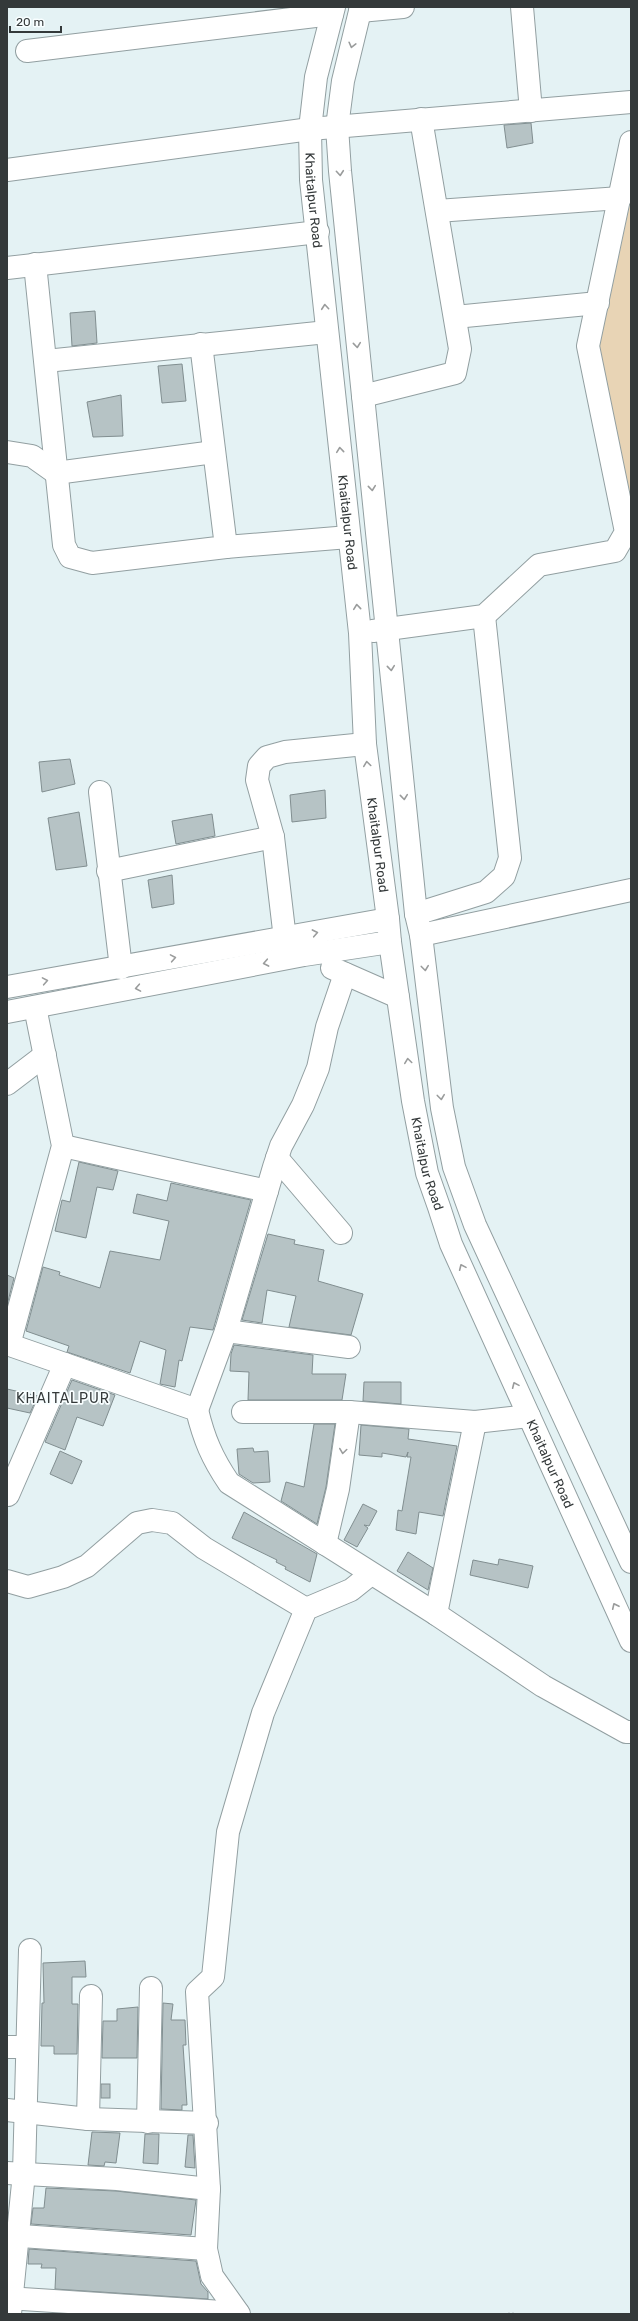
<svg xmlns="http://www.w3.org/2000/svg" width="638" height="2321" viewBox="0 0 638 2321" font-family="Rubik,sans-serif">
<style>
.green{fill:#e8d4b5}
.building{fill:#b6c3c5;stroke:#818e90}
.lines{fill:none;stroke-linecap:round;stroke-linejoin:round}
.minor-casing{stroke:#929fa1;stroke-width:24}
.path{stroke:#96a0a2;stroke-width:2.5;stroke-dasharray:2 2;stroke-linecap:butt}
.minor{stroke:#fff;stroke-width:22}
.oneway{stroke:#9a9c9c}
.labels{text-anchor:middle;stroke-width:3.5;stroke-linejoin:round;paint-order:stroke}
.street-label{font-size:13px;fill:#34393a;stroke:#f8feff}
.neighbourhood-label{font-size:14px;letter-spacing:1px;fill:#34393a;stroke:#f8feff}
</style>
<rect width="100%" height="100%" fill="#e4f2f4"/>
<polygon class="green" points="631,199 631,503 599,348"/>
<g class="building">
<polygon points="531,123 533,143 507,148 504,125"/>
<polygon points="95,311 97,343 72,346 70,313"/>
<polygon points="182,364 186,401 162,403 158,366"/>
<polygon points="121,395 123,436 93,437 87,402"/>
<polygon points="70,759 75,784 42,792 39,762"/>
<polygon points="325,790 326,818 292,822 290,795"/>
<polygon points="79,812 87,866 56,870 48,818"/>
<polygon points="212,814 215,836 176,844 172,821"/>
<polygon points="172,875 174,904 152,908 148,880"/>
<polygon points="79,1162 118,1171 113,1190 97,1187 86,1238 55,1231 62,1200 70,1202"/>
<polygon points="171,1183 251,1200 213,1330 190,1327 182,1361 179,1360 175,1387 160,1384 166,1350 140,1341 130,1373 67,1352 69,1346 26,1331 43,1267 60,1272 59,1275 100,1288 110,1251 160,1260 169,1221 133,1213 137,1194 167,1201"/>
<polygon points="268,1234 295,1240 294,1244 324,1250 318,1281 363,1294 351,1335 289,1327 296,1296 267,1290 262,1323 242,1320"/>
<polygon points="7,1275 14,1278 7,1305"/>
<polygon points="234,1345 313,1355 312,1374 346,1374 342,1400 248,1400 249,1372 230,1371 231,1354"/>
<polygon points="72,1380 115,1395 103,1426 77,1417 65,1450 45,1442"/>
<polygon points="364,1382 401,1382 401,1404 363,1401"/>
<polygon points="7,1389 38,1396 30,1413 7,1408"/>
<polygon points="314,1424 335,1424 326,1487 317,1524 281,1501 286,1482 304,1487"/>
<polygon points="361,1425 409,1429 408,1439 457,1446 443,1516 419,1512 416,1534 396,1530 398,1510 402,1511 411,1457 407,1457 408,1452 406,1457 382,1453 382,1457 359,1455"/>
<polygon points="253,1448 254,1452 268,1451 270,1482 253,1483 239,1474 237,1449"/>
<polygon points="60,1451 82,1461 72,1484 50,1474"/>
<polygon points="363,1504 377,1511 369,1526 364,1525 368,1528 357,1547 344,1540"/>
<polygon points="244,1512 317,1554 310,1582 285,1569 286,1567 276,1562 277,1560 232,1538"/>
<polygon points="408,1552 433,1568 428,1590 397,1571"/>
<polygon points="499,1559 533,1566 528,1588 470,1575 473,1560 498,1565"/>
<polygon points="85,1961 86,1977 72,1977 72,2004 78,2004 77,2054 54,2054 54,2046 41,2046 42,2003 44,2003 43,1963"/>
<polygon points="163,2003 173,2004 171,2020 185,2020 186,2045 183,2045 187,2105 182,2105 182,2110 161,2109"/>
<polygon points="138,2007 137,2058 102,2058 103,2021 117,2021 117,2009"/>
<rect x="101" y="2084" width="9" height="14"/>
<polygon points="92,2132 120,2133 116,2163 105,2162 104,2166 88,2165"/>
<polygon points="145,2134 159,2134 158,2164 143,2163"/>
<polygon points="188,2135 193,2135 195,2168 185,2167"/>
<polygon points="46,2188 116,2191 196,2200 191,2235 31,2224 33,2208 44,2208"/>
<polygon points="29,2249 196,2261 201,2284 208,2292 208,2299 55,2289 56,2268 41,2268 42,2264 28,2264"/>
</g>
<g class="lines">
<defs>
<g id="minor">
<path id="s1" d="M334 7 316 77 310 129 311 180 360 633 365 744 388 919 390 942 413 1101 427 1173 439 1207 451 1244 631 1641"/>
<polyline points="361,7 343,81 337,127 340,171 416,914 421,935 442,1108 454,1167 475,1225 631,1562"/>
<polyline points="522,7 531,111"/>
<polyline points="360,11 403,7"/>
<polyline points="27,51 332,14"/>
<polyline points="7,170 310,129 631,102"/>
<polyline points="437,211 620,198"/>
<polyline points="35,264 64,545 70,557 92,563 226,547 201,344"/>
<polyline points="7,268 318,232"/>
<polyline points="455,317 598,303"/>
<polyline points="46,361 327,332"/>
<polyline points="363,396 455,373 460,349 421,119"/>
<polyline points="7,452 32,456 56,473 214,452"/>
<polyline points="226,547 349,537"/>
<polyline points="373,631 484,616 539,565 615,551 626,532 588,346 631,142"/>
<polyline points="100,792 121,968"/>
<polyline points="108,871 273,837"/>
<polyline points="416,914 486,892 504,876 510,858 484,616"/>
<polyline points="421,935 631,890"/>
<polyline points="285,939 273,837 257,780 259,766 267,757 285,752 365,744"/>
<polyline points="332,968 398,997"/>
<polyline points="7,987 388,919"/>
<polyline points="7,1012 304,955 390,942"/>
<polyline points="7,1084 45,1055"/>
<polyline points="63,1146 267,1191"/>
<polyline points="277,1158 341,1233"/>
<polyline points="226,1331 349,1347"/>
<path d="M7 1344 197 1410C204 1439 212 1458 229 1483L436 1614 543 1686 626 1732H631"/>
<polyline points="9,1345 63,1146 35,1007"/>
<polyline points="197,1410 226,1331 274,1167 281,1146 303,1105 318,1068 327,1027 345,974"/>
<polyline points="243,1412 349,1412 475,1422 529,1416"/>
<polyline points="8,1495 65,1364"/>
<polyline points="325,1544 338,1489 349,1412"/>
<polyline points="7,1581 28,1587 63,1577 87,1566 137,1523 152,1520 172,1523 204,1548 306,1609"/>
<polyline points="436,1614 475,1422"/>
<polyline points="7,2047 27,2047"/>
<polyline points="7,2110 88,2119 207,2123"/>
<polyline points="88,2119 91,1996"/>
<polyline points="148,2122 151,1988"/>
<polyline points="7,2173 117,2179 209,2189"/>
<polyline points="7,2235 206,2249"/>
<polyline points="7,2298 238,2313"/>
<polyline points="10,2314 24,2173 30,1950"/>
<polyline points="239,2314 212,2276 206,2249 209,2189 197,1992 213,1977 228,1832 263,1713 306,1609 351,1590 371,1574"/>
</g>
</defs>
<use href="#minor" class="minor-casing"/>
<polyline class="path" points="508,2314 516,2314"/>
<use href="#minor" class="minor"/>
</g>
<defs><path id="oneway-chevron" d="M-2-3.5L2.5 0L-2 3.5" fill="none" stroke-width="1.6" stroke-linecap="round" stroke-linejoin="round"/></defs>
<g class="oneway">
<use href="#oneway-chevron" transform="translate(352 45) rotate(104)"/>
<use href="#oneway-chevron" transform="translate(340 173) rotate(85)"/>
<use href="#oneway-chevron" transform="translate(325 307) rotate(-95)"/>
<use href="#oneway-chevron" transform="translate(357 345) rotate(84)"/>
<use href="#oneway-chevron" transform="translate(340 450) rotate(-96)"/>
<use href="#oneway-chevron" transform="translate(372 488) rotate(84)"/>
<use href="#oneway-chevron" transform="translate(357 607) rotate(-96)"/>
<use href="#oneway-chevron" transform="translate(391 668) rotate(84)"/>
<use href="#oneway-chevron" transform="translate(367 764) rotate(-98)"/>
<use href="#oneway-chevron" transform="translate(404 797) rotate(84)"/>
<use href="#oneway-chevron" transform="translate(315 933) rotate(-11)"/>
<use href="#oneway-chevron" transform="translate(173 958) rotate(-10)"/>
<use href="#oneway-chevron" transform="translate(266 963) rotate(169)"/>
<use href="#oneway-chevron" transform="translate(425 968) rotate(83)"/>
<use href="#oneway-chevron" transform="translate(45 981) rotate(-10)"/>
<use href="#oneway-chevron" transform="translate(138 988) rotate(170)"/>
<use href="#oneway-chevron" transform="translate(408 1061) rotate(-98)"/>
<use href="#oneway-chevron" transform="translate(441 1097) rotate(83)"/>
<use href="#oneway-chevron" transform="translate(462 1267) rotate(-114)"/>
<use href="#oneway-chevron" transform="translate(515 1385) rotate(-114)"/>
<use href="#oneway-chevron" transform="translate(343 1451) rotate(98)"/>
<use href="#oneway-chevron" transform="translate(615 1606) rotate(-115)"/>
</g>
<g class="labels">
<g class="street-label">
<text dy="5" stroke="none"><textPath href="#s1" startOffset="196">Khaitalpur Road</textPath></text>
<text dy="5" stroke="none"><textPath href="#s1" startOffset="520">Khaitalpur Road</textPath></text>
<text dy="5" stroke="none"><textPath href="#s1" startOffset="844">Khaitalpur Road</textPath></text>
<text dy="5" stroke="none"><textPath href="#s1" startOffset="1167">Khaitalpur Road</textPath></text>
<text dy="5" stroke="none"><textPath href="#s1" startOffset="1492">Khaitalpur Road</textPath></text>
</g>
<g class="neighbourhood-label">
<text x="63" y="1403">KHAITALPUR</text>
</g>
</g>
<rect width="638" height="2321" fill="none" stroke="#34393a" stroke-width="16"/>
<path d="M10 26v6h51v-6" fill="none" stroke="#34393a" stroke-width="2"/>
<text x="16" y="26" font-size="12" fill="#34393a" stroke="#f8feff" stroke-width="3" paint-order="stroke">20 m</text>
</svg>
